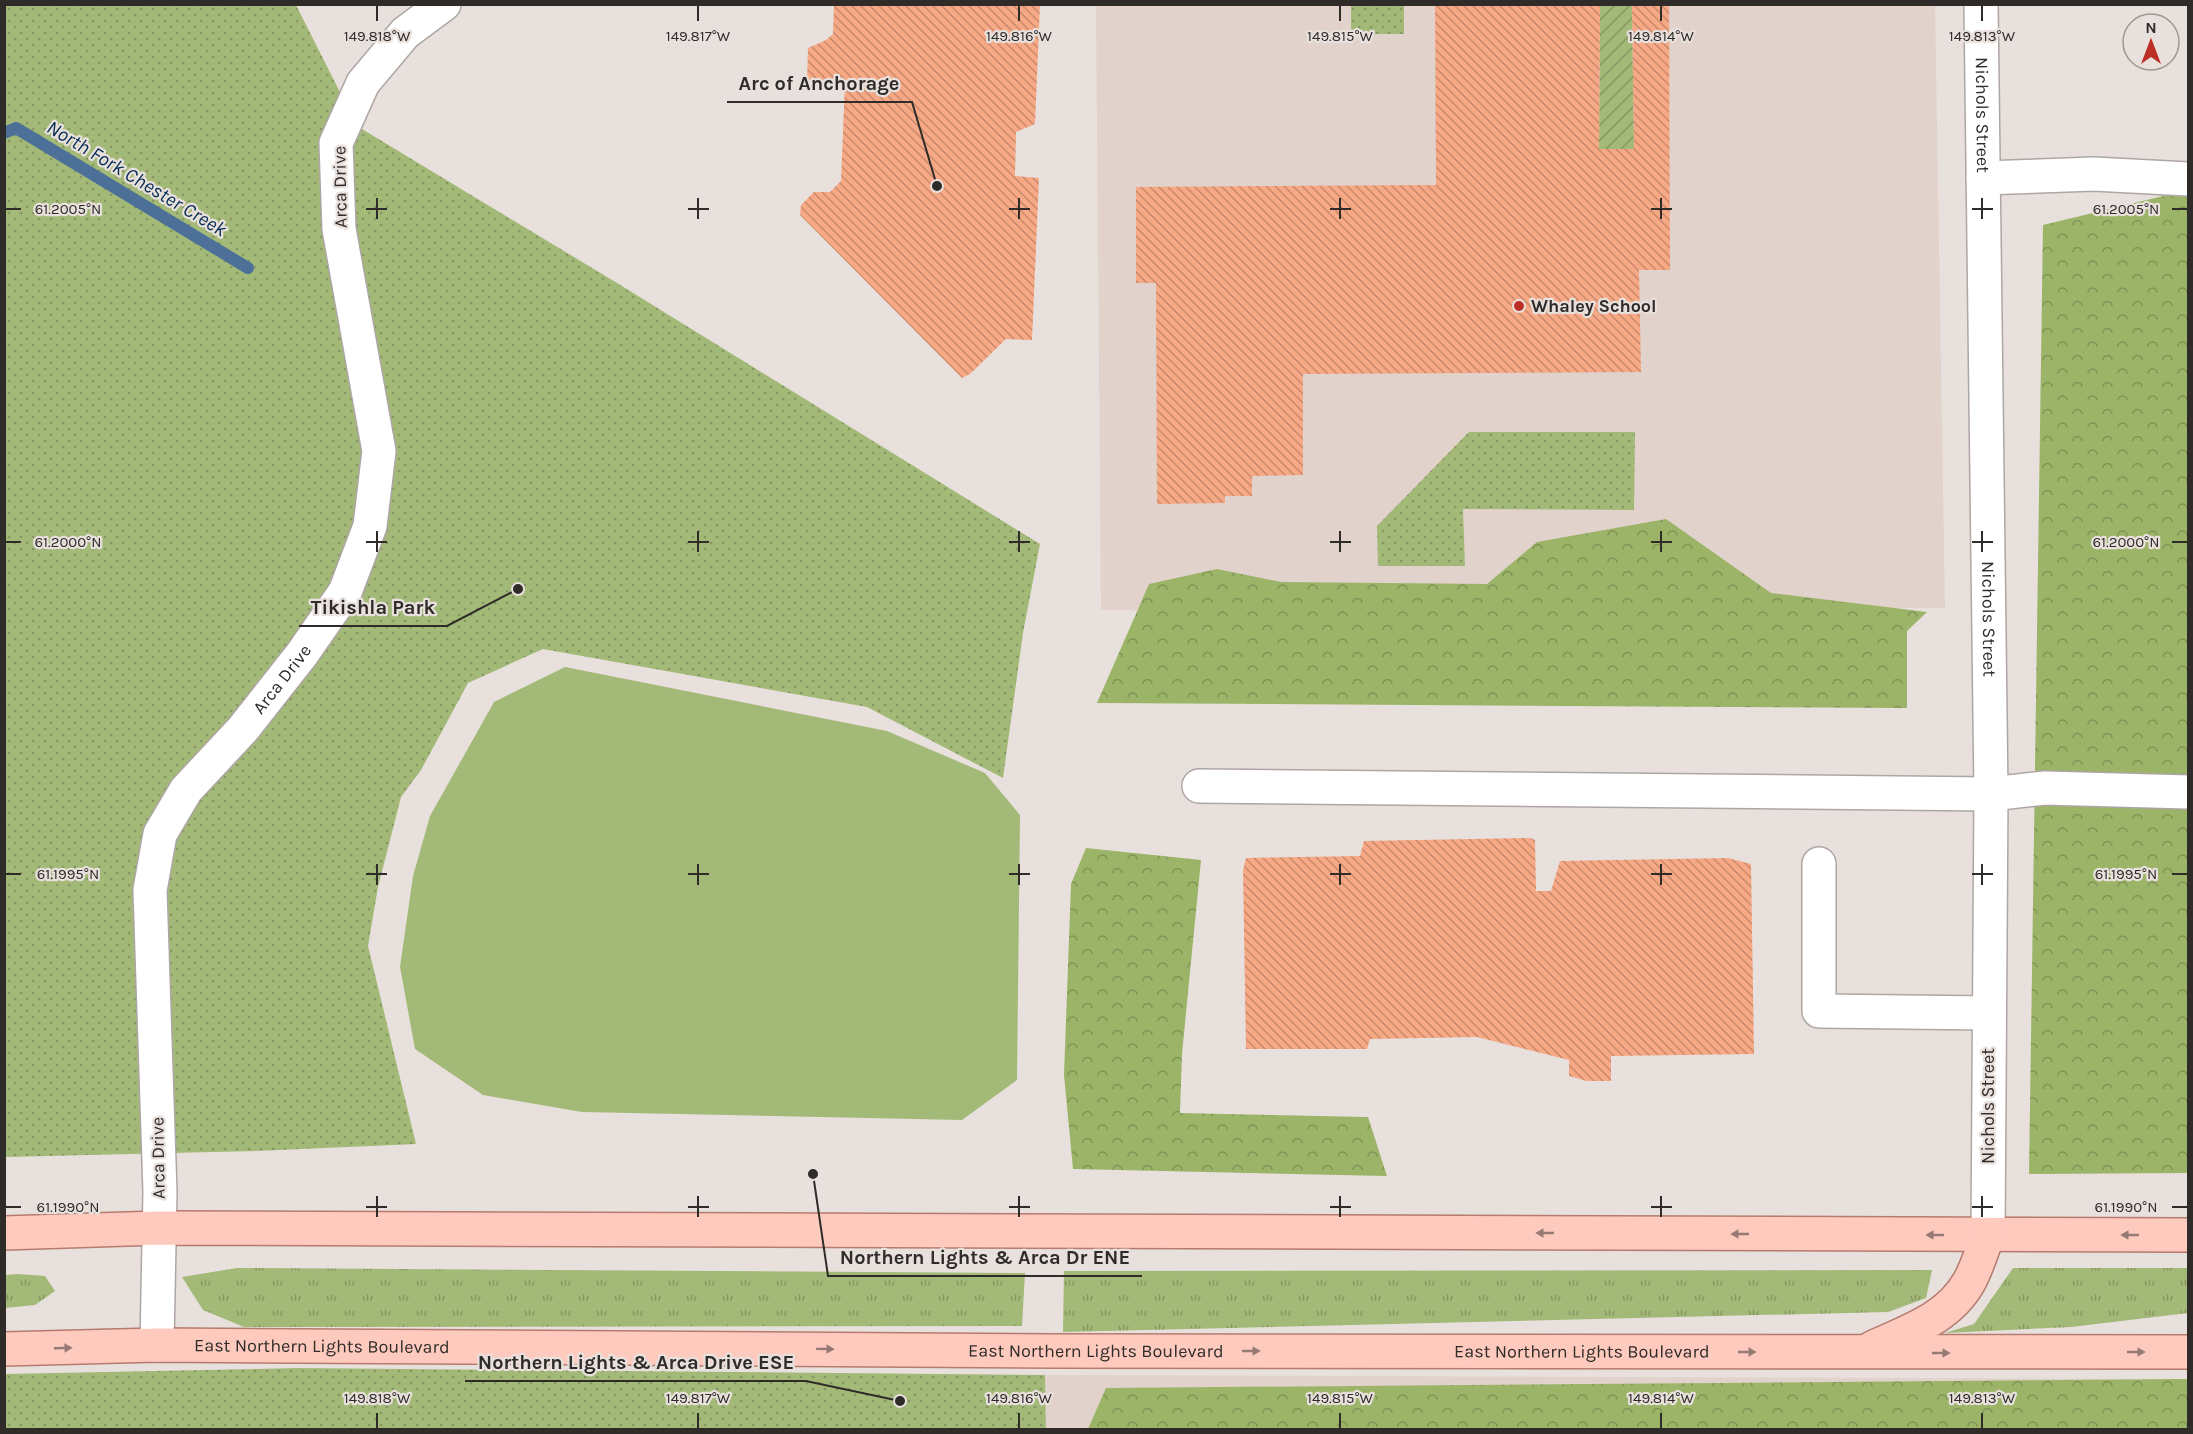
<svg xmlns="http://www.w3.org/2000/svg" width="2193" height="1434" viewBox="0 0 2193 1434" font-family="Karla,sans-serif">
<style>
.built{fill:#e1d2cb}
.grass{fill:url(#grass-tufts)}
.forest{fill:url(#forest-crowns)}
.park{fill:url(#park-dots)}
.garden{fill:url(#garden-furrows)}
.pitch{fill:#a3b977}
.lines{fill:none;stroke-linecap:round;stroke-linejoin:round}
.stream{stroke:#4d7099;stroke-width:12}
.building{fill:url(#building-back-hatch)}
.minor-casing{stroke:#aea6a3;stroke-width:36}
.major-casing{stroke:#b57b6e;stroke-width:36}
.minor{stroke:#fff;stroke-width:33}
.major{stroke:#fecabe;stroke-width:33}
.oneway{fill:#967a74}
.ticks{fill:none;stroke:#2e2b29;stroke-width:2}
.poi-dot{fill:#bd2f26;stroke:#e8e0dc;stroke-width:2}
.labels{text-anchor:middle;stroke-width:4.5;stroke-linejoin:round;paint-order:stroke}
.street-label{font-size:18px;fill:#2e2b29;stroke:#e8e0dc}
.poi-label{font-size:18px;font-weight:bold;fill:#2e2b29;stroke:#e8e0dc;text-anchor:start}
.water-label{font-size:20px;font-style:italic;fill:#062d53;stroke:#e8e0dc}
.ticks-label{font-size:15px;text-anchor:middle;fill:#2e2b29;stroke:#e8e0dc;stroke-width:4.5;stroke-linejoin:round;paint-order:stroke}
.leader{fill:none;stroke:#2e2b29;stroke-width:2}
.callout-dot{fill:#2e2b29;stroke:#e8e0dc;stroke-width:2}
.callout-label{font-size:20px;text-anchor:middle;font-weight:bold;fill:#2e2b29;stroke:#e8e0dc;stroke-width:4.5;stroke-linejoin:round;paint-order:stroke}
</style>
<defs>
<pattern id="grass-tufts" width="24" height="20" patternUnits="userSpaceOnUse" patternTransform="scale(1.5)"><rect width="24" height="20" fill="#a3b977"/><path d="M3 7l-1-3M5 7V3M7 7l1-3M15 17l-1-3M17 17v-4M19 17l1-3" fill="none" stroke="#859762"/></pattern>
<pattern id="forest-crowns" width="20" height="18" patternUnits="userSpaceOnUse" patternTransform="scale(1.5)"><rect width="20" height="18" fill="#9bb467"/><path d="M2 6a3 3 0 1 1 6 0M12 15a3 3 0 1 1 6 0" fill="none" stroke="#7f9355"/></pattern>
<pattern id="park-dots" width="8" height="8" patternUnits="userSpaceOnUse" patternTransform="scale(1.5)"><rect width="8" height="8" fill="#a3b977"/><path d="M2 2h.1M6 6h.1" fill="none" stroke="#859762" stroke-width="1.8" stroke-linecap="round"/></pattern>
<pattern id="garden-furrows" width="10" height="10" patternUnits="userSpaceOnUse" patternTransform="scale(1.5)"><rect width="10" height="10" fill="#a3b977"/><path d="M-1 1l2-2M0 10L10 0M9 11l2-2" fill="none" stroke="#859762"/></pattern>
<pattern id="building-back-hatch" width="6" height="6" patternUnits="userSpaceOnUse" patternTransform="scale(1.5)"><rect width="6" height="6" fill="#f7a884"/><path d="M-1 5l2 2M0 0l6 6M5-1l2 2" fill="none" stroke="#c8896c"/></pattern>
</defs>
<rect width="100%" height="100%" fill="#e8e0dc"/>
<g class="built">
<polygon points="1096,5 1935,5 1945,608 1101,610"/>
<polygon points="1045,1375 2188,1379 2188,1429 1046,1430"/>
</g>
<g class="grass">
<polygon points="237,1268 1025,1273 1022,1326 244,1327 203,1310 182,1277"/>
<polygon points="2013,1268 2188,1268 2188,1313 2071,1327 1945,1333 1974,1324"/>
<polygon points="1932,1270 1926,1298 1888,1312 1063,1332 1064,1271"/>
<polygon points="18,1274 45,1276 55,1291 35,1305 5,1308 5,1275"/>
</g>
<g class="forest">
<polygon points="2188,190 2188,1173 2029,1174 2043,225"/>
<polygon points="1666,519 1771,593 1927,612 1907,631 1907,708 1097,703 1149,584 1217,569 1281,582 1487,584 1537,542"/>
<polygon points="1086,848 1201,860 1182,1054 1180,1113 1368,1117 1387,1176 1073,1169 1064,1075 1071,884"/>
<polygon points="2188,1379 2188,1430 1088,1429 1106,1388"/>
</g>
<g class="park">
<polygon points="4,5 296,5 357,126 617,283 1040,544 1023,633 1003,778 867,707 543,649 468,683 421,770 401,797 378,887 368,946 416,1144 256,1151 5,1157"/>
<rect x="1351" y="5" width="53" height="29"/>
<polygon points="1469,432 1635,432 1634,510 1463,509 1465,566 1378,566 1377,526"/>
<polygon points="299,1368 1045,1375 1046,1429 5,1429 5,1374"/>
</g>
<polygon class="garden" points="1600,5 1632,5 1634,149 1599,149"/>
<polygon class="pitch" points="565,667 887,731 985,773 1020,815 1017,1080 962,1120 582,1112 483,1095 415,1049 400,967 413,876 430,816 494,702"/>
<g class="lines">
<polyline class="stream" points="4,133 16,128 248,268"/>
</g>
<g class="building">
<polygon points="834,4 1040,4 1035,124 1016,132 1015,176 1039,178 1032,340 1006,339 970,374 962,378 800,215 801,205 814,192 830,192 841,181 845,81 807,80 808,48 826,40 833,34"/>
<polygon points="1632,4 1669,4 1670,270 1639,270 1641,372 1303,374 1303,475 1252,476 1252,496 1225,496 1225,503 1157,504 1156,283 1136,283 1136,187 1436,185 1435,5 1600,5 1599,149 1634,149"/>
<polygon points="1530,838 1535,840 1536,891 1551,891 1560,861 1728,858 1751,864 1754,1054 1611,1056 1611,1081 1587,1081 1569,1076 1569,1060 1477,1037 1370,1039 1367,1049 1246,1049 1243,870 1246,858 1360,856 1364,841"/>
</g>
<g class="lines">
<defs>
<g id="minor">
<path id="s1" d="M1981 4 1991 794 1988 1235"/>
<polyline points="1983,178 2094,174 2188,179"/>
<polyline points="1199,786 1991,794 2045,788 2188,792"/>
<polyline points="1819,864 1819,1011 1989,1013"/>
<path id="s2" d="M157 1345 160 1192 150 890 160 834 186 790 243 729 302 654 345 592 370 526 379 451 339 229 336 143 363 83 405 33 444 4"/>
</g>
<g id="major">
<polyline points="4,1233 158,1228 2188,1235"/>
<path d="M1872 1348C1908 1331 1948 1319 1969 1282 1977 1268 1982 1250 1988 1235"/>
<path id="s3" d="M4 1349 157 1345 1052 1351 2188 1352"/>
</g>
</defs>
<use href="#minor" class="minor-casing"/>
<use href="#major" class="major-casing"/>
<use href="#minor" class="minor"/>
<use href="#major" class="major"/>
</g>
<defs><path id="oneway-solid" d="M-6-.8H1V-3.2L6.5 0L1 3.2V.8H-6Z" transform="scale(1.5)"/></defs>
<g class="oneway">
<use href="#oneway-solid" transform="translate(1545 1233) rotate(-180)"/>
<use href="#oneway-solid" transform="translate(1740 1234) rotate(-180)"/>
<use href="#oneway-solid" transform="translate(1935 1235) rotate(-180)"/>
<use href="#oneway-solid" transform="translate(2130 1235) rotate(-180)"/>
<use href="#oneway-solid" transform="translate(63 1348) rotate(-2)"/>
<use href="#oneway-solid" transform="translate(825 1349) rotate(1)"/>
<use href="#oneway-solid" transform="translate(1251 1351)"/>
<use href="#oneway-solid" transform="translate(1747 1352)"/>
<use href="#oneway-solid" transform="translate(2136 1352)"/>
<use href="#oneway-solid" transform="translate(1941 1353)"/>
</g>
<path class="ticks" d="M377 6V21M698 6V21M1019 6V21M1340 6V21M1661 6V21M1982 6V21M377 198V219M698 198V219M1019 198V219M1340 198V219M1661 198V219M1982 198V219M6 209H21M366 209H387M688 209H709M1009 209H1030M1330 209H1351M1651 209H1672M1972 209H1993M2172 209H2187M377 531V552M698 531V552M1019 531V552M1340 531V552M1661 531V552M1982 531V552M6 542H21M366 542H387M688 542H709M1009 542H1030M1330 542H1351M1651 542H1672M1972 542H1993M2172 542H2187M377 864V885M698 864V885M1019 864V885M1340 864V885M1661 864V885M1982 864V885M6 874H21M366 874H387M688 874H709M1009 874H1030M1330 874H1351M1651 874H1672M1972 874H1993M2172 874H2187M377 1196V1217M698 1196V1217M1019 1196V1217M1340 1196V1217M1661 1196V1217M1982 1196V1217M6 1207H21M366 1207H387M688 1207H709M1009 1207H1030M1330 1207H1351M1651 1207H1672M1972 1207H1993M2172 1207H2187M377 1413V1428M698 1413V1428M1019 1413V1428M1340 1413V1428M1661 1413V1428M1982 1413V1428"/>
<circle class="poi-dot" cx="1519" cy="306" r="6"/>
<g class="labels">
<g class="street-label">
<text dy="6" stroke="none"><textPath href="#s1" startOffset="111">Nichols Street</textPath></text>
<text transform="translate(340 187) rotate(-91)" y="6">Arca Drive</text>
<text dy="6" stroke="none"><textPath href="#s1" startOffset="615">Nichols Street</textPath></text>
<text dy="6" stroke="none"><textPath href="#s2" startOffset="710">Arca Drive</textPath></text>
<text transform="translate(1988 1106) rotate(-90)" y="6">Nichols Street</text>
<text transform="translate(158 1158) rotate(-91)" y="6">Arca Drive</text>
<text dy="6" stroke="none"><textPath href="#s3" startOffset="318">East Northern Lights Boulevard</textPath></text>
<text dy="6" stroke="none"><textPath href="#s3" startOffset="1092">East Northern Lights Boulevard</textPath></text>
<text dy="6" stroke="none"><textPath href="#s3" startOffset="1578">East Northern Lights Boulevard</textPath></text>
</g>
<g class="poi-label">
<text x="1531" y="312">Whaley School</text>
</g>
<g class="water-label">
<text transform="translate(137 178) rotate(31)" y="7">North Fork Chester Creek</text>
</g>
</g>
<g class="ticks-label">
<text x="377" y="41">149.818°W</text>
<text x="698" y="41">149.817°W</text>
<text x="1019" y="41">149.816°W</text>
<text x="1340" y="41">149.815°W</text>
<text x="1661" y="41">149.814°W</text>
<text x="1982" y="41">149.813°W</text>
<text x="68" y="214">61.2005°N</text>
<text x="2126" y="214">61.2005°N</text>
<text x="68" y="547">61.2000°N</text>
<text x="2126" y="547">61.2000°N</text>
<text x="68" y="879">61.1995°N</text>
<text x="2126" y="879">61.1995°N</text>
<text x="68" y="1212">61.1990°N</text>
<text x="2126" y="1212">61.1990°N</text>
<text x="377" y="1403">149.818°W</text>
<text x="698" y="1403">149.817°W</text>
<text x="1019" y="1403">149.816°W</text>
<text x="1340" y="1403">149.815°W</text>
<text x="1661" y="1403">149.814°W</text>
<text x="1982" y="1403">149.813°W</text>
</g>
<path class="leader" d="M937 186L912 102H727M518 589L447 626H299M813 1174L828 1276H1142M900 1401L806 1381H465"/>
<g class="callout-dot">
<circle cx="937" cy="186" r="6"/>
<circle cx="518" cy="589" r="6"/>
<circle cx="813" cy="1174" r="6"/>
<circle cx="900" cy="1401" r="6"/>
</g>
<g class="callout-label">
<text x="819" y="90">Arc of Anchorage</text>
<text x="373" y="614">Tikishla Park</text>
<text x="985" y="1264">Northern Lights &amp; Arca Dr ENE</text>
<text x="636" y="1369">Northern Lights &amp; Arca Drive ESE</text>
</g>
<rect width="2193" height="1434" fill="none" stroke="#2e2b29" stroke-width="12"/>
<g transform="translate(2151 42)"><circle r="28" fill="#e8e0dc" stroke="#9e9894" stroke-width="1.5"/>
<path d="M0-4.5L10 22L0 15L-10 22Z" fill="#bd2f26"/>
<text y="-9" font-size="16" font-weight="bold" text-anchor="middle" fill="#2e2b29">N</text>
</g>
</svg>
